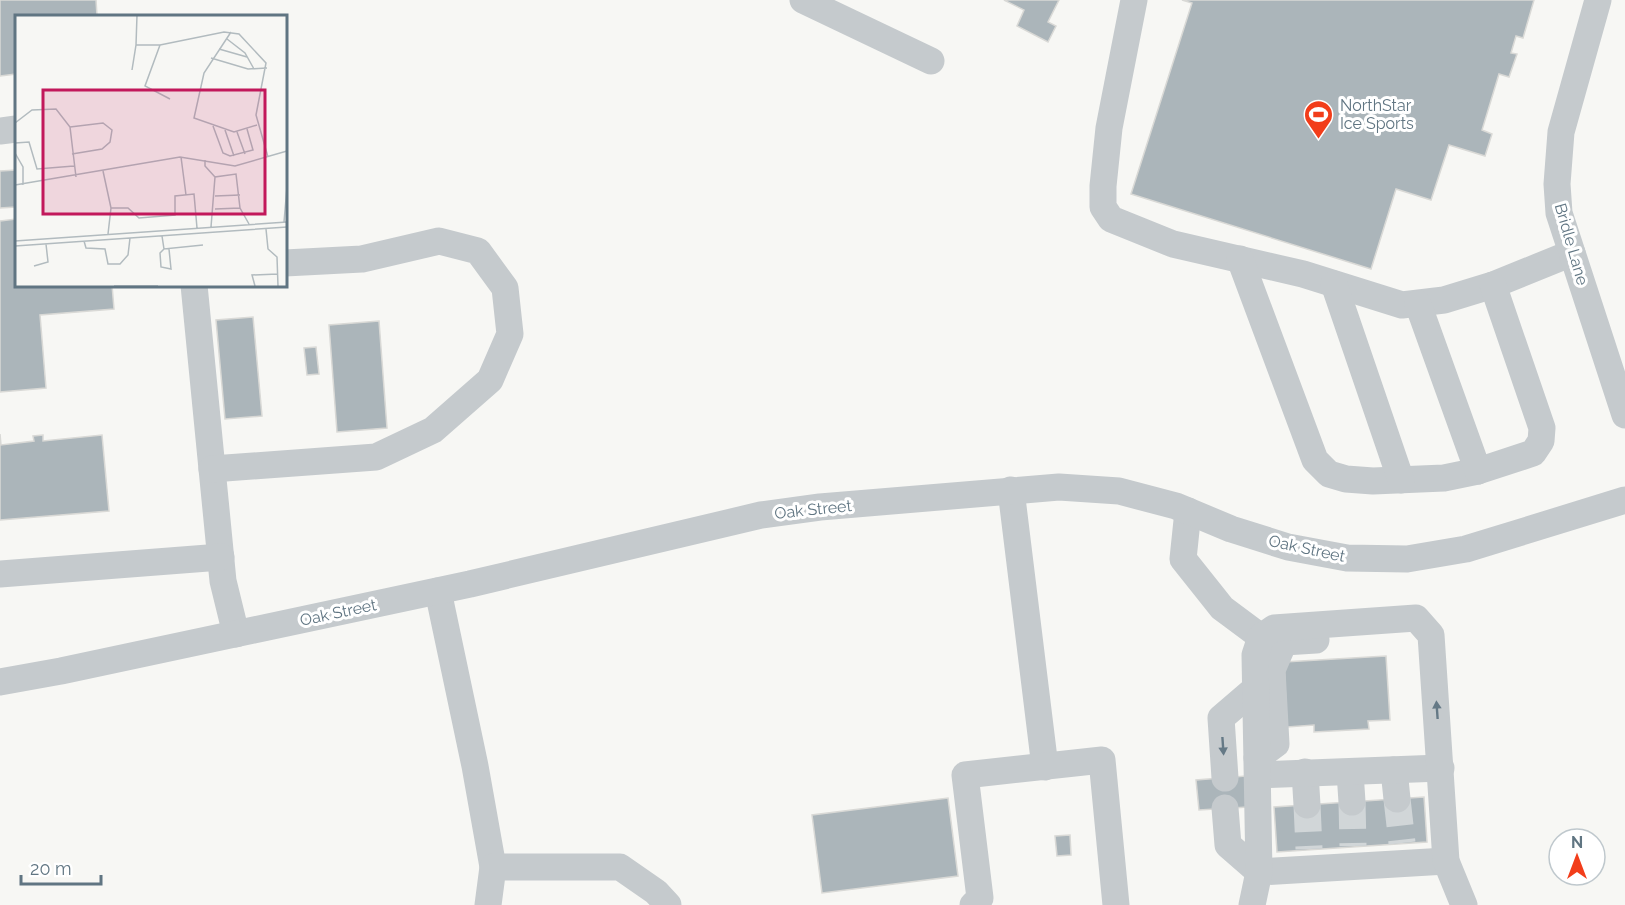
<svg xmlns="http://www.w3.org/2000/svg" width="1625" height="905" viewBox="0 0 1625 905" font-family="Raleway,sans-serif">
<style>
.building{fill:#abb5ba;stroke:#d9d9d6;stroke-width:1.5}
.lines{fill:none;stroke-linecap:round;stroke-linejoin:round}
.minor-tunnel{stroke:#d1d6d8;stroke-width:27;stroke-dasharray:27 14;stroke-linecap:butt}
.minor{stroke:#c5cacd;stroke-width:27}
.oneway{fill:#657986}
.labels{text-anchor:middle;stroke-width:6;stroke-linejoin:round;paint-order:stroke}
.poi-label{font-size:16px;fill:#607582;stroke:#fff;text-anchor:start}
.street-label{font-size:16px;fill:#607582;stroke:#fff}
.inset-road{fill:none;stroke:#b2bbbf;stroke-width:1.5}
.view{fill:#c2185b;fill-opacity:0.15;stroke:#c2185b;stroke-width:3}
.inset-edge{fill:none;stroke:#607582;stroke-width:3}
</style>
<rect width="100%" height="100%" fill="#f7f7f4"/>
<g class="building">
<polygon points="0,0 96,0 97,16 16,16 16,74 0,76"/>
<polygon points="1004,0 1059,0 1048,22 1056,26 1048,42 1017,26 1024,10"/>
<polygon points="1182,0 1534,0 1523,38 1516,36 1511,53 1517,54 1509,77 1499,74 1482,130 1492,134 1485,156 1449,145 1431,200 1396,189 1371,269 1131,194 1192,3"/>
<polygon points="16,170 16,207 0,208 0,171"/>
<polygon points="16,219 16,285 112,285 114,309 40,315 46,388 0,392 0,221"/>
<polygon points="253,317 262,416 225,419 216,320"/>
<polygon points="379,321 387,428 337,432 329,325"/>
<polygon points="316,347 319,374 307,375 304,348"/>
<polygon points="0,434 1,445 34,441 33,436 43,435 43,441 102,435 109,511 0,520"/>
<polygon points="1386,656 1390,720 1368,721 1369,729 1314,732 1314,725 1287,727 1284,662"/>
<polygon points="1246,776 1248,807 1199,810 1196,780"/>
<polygon points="1424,797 1427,842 1277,852 1274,807"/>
<polygon points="948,798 958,876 822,893 812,815"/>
<polygon points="1070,835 1071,855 1057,856 1055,836"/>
</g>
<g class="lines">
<g class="minor-tunnel">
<polyline points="1397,799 1402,843"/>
<polyline points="1352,802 1353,846"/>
<polyline points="1307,805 1309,849"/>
</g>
<g class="minor">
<polyline points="803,0 931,61"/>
<polyline points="1134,0 1109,128 1103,186 1103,207 1111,219 1173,244 1303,274 1402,305 1444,300 1493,285 1572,253"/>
<polyline points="1598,0 1561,132 1557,184 1559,213 1625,415"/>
<polyline points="0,131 16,129"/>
<polyline points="1240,259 1315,460 1329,474 1346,479 1373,481 1444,478 1478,471 1533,453 1541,441 1542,428 1493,285"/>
<polyline points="1334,284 1401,480"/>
<polyline points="194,285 223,581 236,634"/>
<polyline points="1418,304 1478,471"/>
<polyline points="212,469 376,457 433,430 490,380 510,334 505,288 478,251 439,241 362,259 285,263"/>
<polyline points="1011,490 1045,767"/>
<polyline points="1188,511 1183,559 1222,608 1261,637"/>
<polyline points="0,574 221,557"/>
<polyline points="438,591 475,766 493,867"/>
<polyline points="0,682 61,671 470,584 761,515 820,507 1059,487 1119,491 1176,506 1231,529 1288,547 1347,558 1407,559 1466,549 1625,500"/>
<polyline points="1257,758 1276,744 1272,670 1284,642 1316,640"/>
<polyline points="1394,770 1397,799"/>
<polyline points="1305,772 1307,805"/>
<polyline points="1350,772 1352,802"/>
<polyline points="1258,775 1441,768"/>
<polyline points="1225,778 1221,718 1256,688"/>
<polyline points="1225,808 1228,845 1259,872 1446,861"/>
<polyline points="488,905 493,867 620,867 656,892 668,905"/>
<polyline points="973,905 980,898 965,775 1102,760 1116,905"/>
<polyline points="1252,905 1259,872 1255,655 1261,637 1274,628 1416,618 1431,635 1446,861 1464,905"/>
</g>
</g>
<defs><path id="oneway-solid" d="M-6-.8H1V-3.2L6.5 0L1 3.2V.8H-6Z" transform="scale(1.5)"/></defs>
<g class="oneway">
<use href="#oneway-solid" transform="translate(1437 710) rotate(-94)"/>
<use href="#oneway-solid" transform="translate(1223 746) rotate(86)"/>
</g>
<defs>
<symbol id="stadium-pin" viewBox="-11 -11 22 30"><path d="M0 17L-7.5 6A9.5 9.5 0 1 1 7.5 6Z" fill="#f23d1a" stroke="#fff"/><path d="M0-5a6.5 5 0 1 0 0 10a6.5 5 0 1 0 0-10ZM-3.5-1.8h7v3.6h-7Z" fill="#fff"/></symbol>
</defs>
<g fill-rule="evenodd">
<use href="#stadium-pin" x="1302" y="98" width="33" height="45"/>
</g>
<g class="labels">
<g class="poi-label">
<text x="1340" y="111">NorthStar<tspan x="1340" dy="18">Ice Sports</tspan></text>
</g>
<g class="street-label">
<text transform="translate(1572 244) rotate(74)" y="6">Bridle Lane</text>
<text transform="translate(813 509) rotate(-6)" y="6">Oak Street</text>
<text transform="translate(1307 548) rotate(12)" y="6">Oak Street</text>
<text transform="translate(338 612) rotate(-12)" y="6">Oak Street</text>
</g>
</g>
<g transform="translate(15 15)">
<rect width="272" height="272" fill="#f7f7f4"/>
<path class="inset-road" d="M216 17 189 58 179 103 219 117 242 110M212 24 230 38 239 54M121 30 122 0M145 30 130 71 155 84M204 34 232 42M196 43 233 54 252 53M117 55 121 30H145L209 17 224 19 251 48 241 100 253 142M0 108 17 95 41 94 55 112 61 162M198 111 208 138 215 141 238 135 232 114M55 112 88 108 97 115 95 127 87 134 57 139M210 115 219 141M222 117 230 139M0 128 14 127 22 154 59 151M0 138 8 152V170M166 142 171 180M190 145V151L200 162M88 156 96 193M0 170 165 142 220 151 272 136M200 181 225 180M200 194 225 193M269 207 272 172M196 212 200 162 221 159 225 193 234 209M251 214 253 234 262 242 263 271M93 219 96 193H113L124 203 160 200V181L179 179 182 213M147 221 149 234 188 230M0 226 272 207M69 226 71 233 90 234 93 249H105L113 240 115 223M0 231 272 212M149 234 145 238 146 252 156 254 154 234M19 251 33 247 31 229M99 271H143M240 271 237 260 263 259"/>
<path class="view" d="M28 75H250V199H28Z"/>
<rect width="272" height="272" class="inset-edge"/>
</g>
<g transform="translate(1577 857)"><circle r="28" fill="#ffffff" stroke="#bfc8cd" stroke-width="1.5"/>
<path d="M0-4.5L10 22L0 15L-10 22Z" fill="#f23d1a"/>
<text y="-9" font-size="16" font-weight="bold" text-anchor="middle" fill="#607582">N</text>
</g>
<path d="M21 875v9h80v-9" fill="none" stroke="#607582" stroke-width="3"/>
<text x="30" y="875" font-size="18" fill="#607582" stroke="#ffffff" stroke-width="4.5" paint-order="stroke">20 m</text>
</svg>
